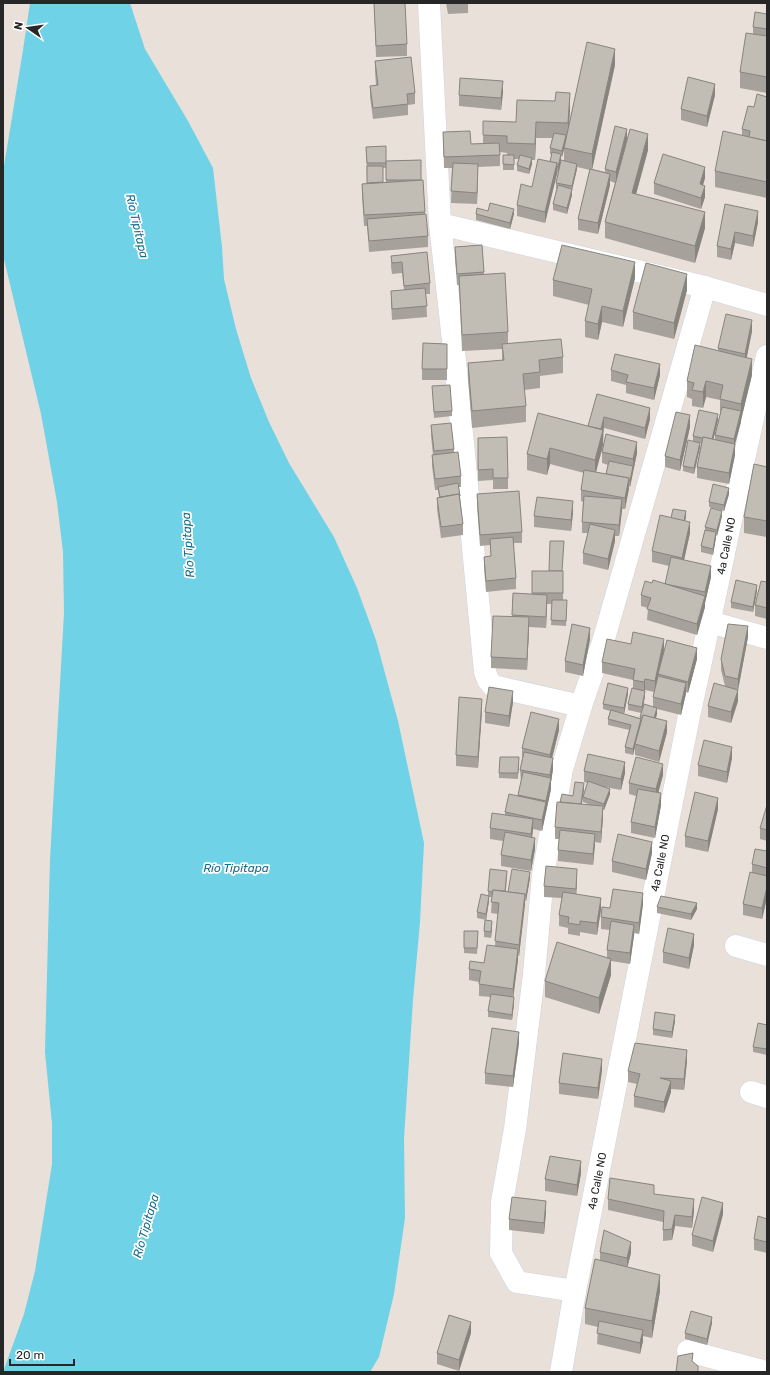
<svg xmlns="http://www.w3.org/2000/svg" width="770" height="1375" viewBox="0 0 770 1375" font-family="Rubik,sans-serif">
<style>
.water{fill:#70d2e7}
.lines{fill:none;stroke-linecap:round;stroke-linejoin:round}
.minor-casing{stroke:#ced3df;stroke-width:23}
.minor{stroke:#fff;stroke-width:22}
.wall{fill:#a6a29b;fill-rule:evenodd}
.shaded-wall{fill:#87847e}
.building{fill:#c1bcb4;stroke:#87847e}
.labels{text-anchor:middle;stroke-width:3.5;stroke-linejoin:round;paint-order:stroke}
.street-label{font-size:11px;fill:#272727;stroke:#fff}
.water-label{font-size:12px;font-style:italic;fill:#146f8d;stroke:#fff}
</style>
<rect width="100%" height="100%" fill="#e9e0d9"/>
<polygon class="water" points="30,3 130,3 145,49 188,121 213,168 222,247 224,279 236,329 251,378 269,422 289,463 334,537 357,588 376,640 398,721 424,843 420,922 413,1000 404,1138 405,1218 394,1294 379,1357 370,1372 3,1372 24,1314 35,1271 52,1164 52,1124 45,1052 50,859 64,613 63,552 57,502 41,414 3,255 3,172 23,50"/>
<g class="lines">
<defs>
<g id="minor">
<polyline points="429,3 440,224 453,340 485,672 488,680 493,686 581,706"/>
<polyline points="440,224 705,287 767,305"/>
<polyline points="710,622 767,638"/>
<polyline points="736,946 767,955"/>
<polyline points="751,1092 767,1097"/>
<polyline points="575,1291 517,1282 501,1253 502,1202 515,1129 534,974 543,875 562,769 581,706 603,642 705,287"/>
<polyline points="688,1351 766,1372"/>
<path d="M561 1372 575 1291 689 716C716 596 739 476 767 356"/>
</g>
</defs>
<use href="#minor" class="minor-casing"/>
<use href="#minor" class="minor"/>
</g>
<g class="wall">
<polygon points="374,3 407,44 407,56 376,57"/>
<polygon points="446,3 468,3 468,13 448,14"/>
<polygon points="767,14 767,93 740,88 740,72 753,34 753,27"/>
<polygon points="375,61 415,93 415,104 408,105 408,115 373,119 370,97 370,86 376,85 375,72"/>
<path d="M615 65 592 169 605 172V169L627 140 648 150 636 194 705 228 695 263 605 238V222L615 183 610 181V185L598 234 578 230V219L590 170 577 167V169L572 190V195L567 214 553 210V204L557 189 556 188V183L558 173 557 172 545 223 517 216V205L532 187 550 161 552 154H550V148L552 138H536L535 160H532V164L529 174 517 171V165L519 159H514V170H503V155H507V153L500 152V166L478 167 477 204 451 203 452 168H444L443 132 471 144 483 143V121L516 122 570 109 569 124ZM564 150V161L561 160V156L562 157Z"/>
<polygon points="503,92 501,110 459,106 459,95"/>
<polygon points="715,95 707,127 681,120 681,109"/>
<polygon points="767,97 767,198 715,187 715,171 742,135 742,129 754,107"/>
<path d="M366 147 386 161 421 160V181L423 180 425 214 428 236V247L369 252 367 226H364L362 195V184L367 183ZM383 168H386V182H383Z"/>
<polygon points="705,178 703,185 705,197 701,209 654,194 654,183"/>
<polygon points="725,204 758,222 753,247 735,243 731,260 717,257 717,246"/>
<polygon points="488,211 514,214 510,229 476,220 476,214"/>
<polygon points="482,245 484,274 508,332 508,344 563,357 563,373 540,376 540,388 524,390 526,406 526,422 472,428 468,379 468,363 502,360 502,349 462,351 459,285 457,285 455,258 455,247"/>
<polygon points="427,252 430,283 430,294 426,294 427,317 392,320 391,302 391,291 404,290 402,273 392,274 391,267 391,256"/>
<polygon points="635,278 623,327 602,322 598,340 585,337 585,321 589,305 553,296 553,280"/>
<polygon points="687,290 674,339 633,329 633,312"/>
<polygon points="752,331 747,357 752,375 735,444 735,455 729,484 697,478 697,467 701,443 700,443 694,474 683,471 683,466 693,441 693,436 718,420 713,439 715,440 715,435 720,415 720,400 706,397 703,408 692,406 692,399 687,397 687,381 718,351 718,348"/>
<polygon points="447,344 447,380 422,380 422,369"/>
<polygon points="611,370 660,375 654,400 626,393 626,385 611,381"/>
<polygon points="432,386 452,411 452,416 434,418"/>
<polygon points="597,394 650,419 645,439 604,428 596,472 606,474 608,465 602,463 602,452 637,453 630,487 629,486 625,509 622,509 619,536 615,536 615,541 608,570 583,564 583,553 588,533 582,533 582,522 583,502 581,501 581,490 584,473 550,464 547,475 527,470 527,454 588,426"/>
<polygon points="431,425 454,449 454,452 461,476 461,487 459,487 463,524 463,535 441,538 437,509 437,498 439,497 438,490 435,490 432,466 432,455 433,455 431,436"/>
<polygon points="690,427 680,471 665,467 665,456"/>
<polygon points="478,438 508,478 508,489 493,489 493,480 478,481"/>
<polygon points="767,467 767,537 744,533 744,517"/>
<polygon points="477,494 522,532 522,543 513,543 516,578 516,589 486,592 484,568 484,557 491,556 490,545 480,546 477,506"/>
<polygon points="729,494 724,511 709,507 709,502"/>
<polygon points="573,512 571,531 534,527 534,516"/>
<polygon points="722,516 717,536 716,535 713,555 701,552 701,546 705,530 705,527"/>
<polygon points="686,517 685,521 690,533 684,560 711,577 705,603 705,607 697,635 647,620 648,608 641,606 641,595 652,583 665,584 669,566 652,562 652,551 671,518"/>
<polygon points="532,571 563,571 563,600 567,606 566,626 551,625 552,604 547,604 546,628 529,627 527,670 491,668 491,657 512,616 513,593 532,594"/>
<polygon points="767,582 767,619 755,616 755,605"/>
<polygon points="757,591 753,612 731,608 731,602"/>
<polygon points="748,637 738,690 738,701 731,723 708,717 708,706 725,686 721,670 721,659"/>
<polygon points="590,639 583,676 565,672 565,661"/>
<path d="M631 644 664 650 663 658 697 659 688 693 686 692 681 715 657 709V714L656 718 667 732 659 762 635 755V747L633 755 625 753V747L629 730 608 725V719L610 711 603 709V704L628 694 624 714 640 718 641 713 628 710V704L633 688V680L602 673V662ZM645 690 654 692 653 697V707L642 711 645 696Z"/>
<polygon points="513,702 509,727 485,723 485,712"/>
<polygon points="482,710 478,768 456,766 456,755"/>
<polygon points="559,730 552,758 553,769 551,782 551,789 542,831 533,829 532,837 535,849 531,871 501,866 501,855 503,841 490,839 490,828 505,815 505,812 518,796 521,781 520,770 522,759 522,748"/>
<polygon points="732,758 727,783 698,776 698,765"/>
<polygon points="519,763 518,779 499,778 499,773"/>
<polygon points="584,771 625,773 621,790 605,787 610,794 604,810 603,810 603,817 601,843 595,842 593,865 558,861 558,850 559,839 555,839 555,827 560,802 573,796 584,789 582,804 591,805 583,802 583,797 588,783 584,782"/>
<polygon points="663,775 658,793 661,805 655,838 631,833 631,822 636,796 629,794 629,783"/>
<polygon points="767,805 767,841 760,839 760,828"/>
<polygon points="718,809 708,852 685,847 685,836"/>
<polygon points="767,851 767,898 762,919 743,915 743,904 752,873 752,864"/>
<polygon points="652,853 646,880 612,872 612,861"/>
<polygon points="507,876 506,891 508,892 530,878 526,901 525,901 519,956 518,956 518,960 513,997 514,1003 512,1020 488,1017 488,1011 491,997 479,996 479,982 469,980 469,969 484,963 495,946 498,914 491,913 492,897 489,897 489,901 486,920 477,918 477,912 488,895 488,891"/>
<polygon points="577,880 576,894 601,909 597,935 580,932 580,936 568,934 568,928 559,926 559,915 562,898 544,897 544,886"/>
<polygon points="643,904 639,934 634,933 630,964 611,961 611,975 599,1014 545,997 545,981 607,958 607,950 610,930 601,929 601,917 610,908"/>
<polygon points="657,907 697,909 691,920 657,913"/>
<polygon points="492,927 491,938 484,937 484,931"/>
<polygon points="464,931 478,937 477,954 464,953"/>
<polygon points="694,945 689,969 663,963 663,952"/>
<polygon points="675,1021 672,1038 653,1035 653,1029"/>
<polygon points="767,1025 767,1055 753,1052 753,1047"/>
<polygon points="519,1043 513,1087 485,1084 485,1073"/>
<polygon points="687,1061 684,1090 671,1089 671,1092 664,1113 634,1107 634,1096 637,1084 628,1082 628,1071"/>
<polygon points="602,1070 598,1099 559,1094 559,1083"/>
<polygon points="581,1173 577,1196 545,1191 545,1179"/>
<polygon points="654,1194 694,1211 692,1228 675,1226 672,1240 663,1241 663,1222 608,1210 608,1199"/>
<polygon points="546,1212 544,1234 509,1230 509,1219"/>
<polygon points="723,1214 713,1252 692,1246 692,1235"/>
<polygon points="767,1219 767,1253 754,1250 754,1239"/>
<polygon points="600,1252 631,1253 627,1267 660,1291 652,1338 643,1336 643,1341 640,1354 597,1344 598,1327 585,1324 585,1308 600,1260"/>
<polygon points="712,1323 707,1345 685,1339 685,1333"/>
<polygon points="471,1333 459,1371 437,1364 437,1353"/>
</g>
<g class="shaded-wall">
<polygon points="615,49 615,65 592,170 592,154"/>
<polygon points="503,81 503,92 501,110 501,98"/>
<polygon points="715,84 715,95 707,127 707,116"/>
<polygon points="570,93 570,109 568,139 568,123"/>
<polygon points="536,122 536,138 535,160 535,144"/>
<polygon points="627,129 627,140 616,183 616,172"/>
<polygon points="648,134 648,150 632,209 632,193"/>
<polygon points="566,135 566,141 562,157 562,151"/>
<polygon points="561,154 561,160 558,173 558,167"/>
<polygon points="532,158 532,164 529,174 529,169"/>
<polygon points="557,163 557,174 545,223 545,212"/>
<polygon points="478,164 478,175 477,204 477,193"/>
<polygon points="577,164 577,169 572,190 572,195 567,214 567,208 572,191 572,186"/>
<polygon points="705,167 705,178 700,195 700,184"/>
<polygon points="610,174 610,185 598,234 598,223"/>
<polygon points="705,186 705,197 701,209 701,198"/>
<polygon points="514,209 514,214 510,229 510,223"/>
<polygon points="758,211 758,222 753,247 753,236"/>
<polygon points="705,212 705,228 695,263 695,246"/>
<polygon points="735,232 735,243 731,260 731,249"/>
<polygon points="635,262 635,278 623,327 623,311"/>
<polygon points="687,274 687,290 674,339 674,323"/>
<polygon points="602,306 602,322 598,340 598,324"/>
<polygon points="752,320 752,331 745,365 745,354"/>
<polygon points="752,359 752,375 741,420 741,404"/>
<polygon points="660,364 660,375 654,400 654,388"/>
<polygon points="706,381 706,397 703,408 703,392"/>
<polygon points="650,408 650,419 645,439 645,428"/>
<polygon points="741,411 741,422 735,444 735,455 729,484 729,473 734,450 734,439"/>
<polygon points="718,414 718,420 712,446 712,440"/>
<polygon points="690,415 690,427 680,471 680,460"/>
<polygon points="604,417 603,446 595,476 595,460 601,430"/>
<polygon points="637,442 637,453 630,487 630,481 633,468 633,459"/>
<polygon points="700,443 700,448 694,474 694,468"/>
<polygon points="550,448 550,464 547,475 547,459"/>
<polygon points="629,478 629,489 625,509 625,498"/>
<polygon points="729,488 729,494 724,511 724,505"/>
<polygon points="622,499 622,510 619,536 619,525"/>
<polygon points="573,501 573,512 571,531 571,520"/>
<polygon points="686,511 686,517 683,528 683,522"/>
<polygon points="722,511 722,516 717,536 717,530"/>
<polygon points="690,522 690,533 682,569 682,558"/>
<polygon points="615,530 615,541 608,570 608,559"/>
<polygon points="716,532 716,538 713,555 713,549"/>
<polygon points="711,566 711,577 705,603 705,592"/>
<polygon points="757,585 757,591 753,612 753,607"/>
<polygon points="547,595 547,606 546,628 546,617"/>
<polygon points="705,596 705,607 697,635 697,624"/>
<polygon points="529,617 529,628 527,670 527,659"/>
<polygon points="748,626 748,637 738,690 738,701 731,723 731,712 738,690 738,679"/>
<polygon points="590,628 590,639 583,676 583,665"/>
<polygon points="664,639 664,650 659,675 658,674 658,678 655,692 655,681"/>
<polygon points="697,648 697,659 688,693 688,682"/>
<polygon points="645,679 645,690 644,693 644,682"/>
<polygon points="686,683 686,694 681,715 681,704"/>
<polygon points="628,688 628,694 624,714 624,708"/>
<polygon points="513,691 513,702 509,727 509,716"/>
<polygon points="645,691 645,696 642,713 642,707"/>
<polygon points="482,699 482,710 478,768 478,757"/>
<polygon points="657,708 657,714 653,726 653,720"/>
<polygon points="559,719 559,730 550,766 550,755"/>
<polygon points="641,719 641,724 635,744 635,747 633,755 633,749"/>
<polygon points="667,721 667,732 659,762 659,751"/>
<polygon points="732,747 732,758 727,783 727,772"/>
<polygon points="553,758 553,769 551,782 551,789 542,831 542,820 550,782 550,775"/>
<polygon points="625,762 625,773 621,790 621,779"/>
<polygon points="663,764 663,775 656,801 656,789"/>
<polygon points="584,783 584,789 580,813 580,808"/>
<polygon points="610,789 610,794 604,810 604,804"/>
<polygon points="661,793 661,805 655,838 655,827"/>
<polygon points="718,798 718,809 708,852 708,841"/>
<polygon points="603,806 603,817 601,843 601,832"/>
<polygon points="533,819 533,830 531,845 531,834"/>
<polygon points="595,834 595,845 593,865 593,854"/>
<polygon points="535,838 535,849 531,871 531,860"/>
<polygon points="652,842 652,853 646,880 646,869"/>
<polygon points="577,869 577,880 576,900 576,889"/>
<polygon points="530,872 530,878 526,901 526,896"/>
<polygon points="767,887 767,898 762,919 762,908"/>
<polygon points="643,893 643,904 639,934 639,923"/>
<polygon points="525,894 525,905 519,956 519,945"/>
<polygon points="489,896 489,901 486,920 486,914"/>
<polygon points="601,898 601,909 597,935 597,923"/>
<polygon points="697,903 697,909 691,920 691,914"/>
<polygon points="492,921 492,927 491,938 491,932"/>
<polygon points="634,925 634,936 630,964 630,953"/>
<polygon points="694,934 694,945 689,969 689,958"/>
<polygon points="518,949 518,960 513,1000 513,989"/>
<polygon points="611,959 611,975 599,1014 599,998"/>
<polygon points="514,997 514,1003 512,1020 512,1015"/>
<polygon points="675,1015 675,1021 672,1038 672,1032"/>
<polygon points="519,1032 519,1043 513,1087 513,1076"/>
<polygon points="687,1050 687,1061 684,1090 684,1079"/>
<polygon points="602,1059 602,1070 598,1099 598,1088"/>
<polygon points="671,1081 671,1092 664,1113 664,1102"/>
<polygon points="581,1161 581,1173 577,1196 577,1185"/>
<polygon points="694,1199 694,1211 692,1228 692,1217"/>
<polygon points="546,1201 546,1212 544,1234 544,1223"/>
<polygon points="723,1203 723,1214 713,1252 713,1241"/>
<polygon points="675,1215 675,1226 672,1240 672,1229"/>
<polygon points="631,1242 631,1253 627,1269 627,1258"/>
<polygon points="660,1275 660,1291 652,1338 652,1321"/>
<polygon points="712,1317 712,1323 707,1345 707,1339"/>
<polygon points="471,1322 471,1333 459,1371 459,1360"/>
<polygon points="643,1330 643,1341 640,1354 640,1343"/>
</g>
<g class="building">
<polygon points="374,3 405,3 407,44 376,46"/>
<polygon points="755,12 767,14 767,29 753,27"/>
<polygon points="746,33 767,36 767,77 740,72"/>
<polygon points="587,42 615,49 592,154 564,148"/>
<polygon points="411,57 415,93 407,94 408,104 373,108 370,86 378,85 375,61"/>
<polygon points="688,77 715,84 707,116 681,109"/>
<polygon points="460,78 503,81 501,98 459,95"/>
<polygon points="556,92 570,93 568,123 536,122 535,144 507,143 507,136 483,135 483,121 516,122 517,100 555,101"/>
<polygon points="757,94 767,97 767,141 749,137 750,131 742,129 748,106 754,107"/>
<polygon points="615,126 627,129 616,172 605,169"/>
<polygon points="630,129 648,134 632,193 705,212 695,246 605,222"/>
<polygon points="470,131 471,144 499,143 500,155 444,157 443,132"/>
<polygon points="723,131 767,141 767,182 715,171"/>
<polygon points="554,133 566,135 562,151 550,148"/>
<polygon points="386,146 386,163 367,163 366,147"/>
<polygon points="552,152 561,154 558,167 557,167 557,163 550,162"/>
<polygon points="663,154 705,167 700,184 705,186 701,198 654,183"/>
<polygon points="503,155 514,155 514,165 503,164"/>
<polygon points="520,155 532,158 529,169 517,165"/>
<polygon points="538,159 557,163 545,212 517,205 521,184 532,187"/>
<polygon points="421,160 421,180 386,180 386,161"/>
<polygon points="561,160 577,164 572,186 556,183"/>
<polygon points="453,163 478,164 477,193 451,191"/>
<polygon points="367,166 383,166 383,182 367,183"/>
<polygon points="590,169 610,174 598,223 578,219"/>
<polygon points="423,180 425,212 364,215 362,184"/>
<polygon points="558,185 572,189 567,208 553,204"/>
<polygon points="490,203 514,209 510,223 476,214 477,208 488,211"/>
<polygon points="725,204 758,211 753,236 735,232 731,249 717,246"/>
<polygon points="426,214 428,236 369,241 367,219"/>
<polygon points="482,245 484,272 457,274 455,247"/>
<polygon points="562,245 635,262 623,311 602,306 598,324 585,321 592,289 553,280"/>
<polygon points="427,252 430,283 404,286 402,262 392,263 391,256"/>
<polygon points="646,263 687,274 674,323 633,312"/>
<polygon points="505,273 508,332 462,335 459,276"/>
<polygon points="425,288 427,306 392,309 391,291"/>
<polygon points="726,314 752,320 745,354 718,348"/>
<polygon points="561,339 563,357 539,360 540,372 523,374 526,406 472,411 468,363 504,360 502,344"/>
<polygon points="423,343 447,344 447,369 422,369"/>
<polygon points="695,345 752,359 741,404 720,399 723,385 706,381 703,392 692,390 694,383 687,381"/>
<polygon points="615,354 660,364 654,388 626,382 628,375 611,370"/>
<polygon points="450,385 452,411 434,412 432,386"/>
<polygon points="597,394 650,408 645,428 604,417 601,429 588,426"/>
<polygon points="722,407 741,411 734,439 715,435"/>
<polygon points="699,410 718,414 712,439 703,437 702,438 693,436"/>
<polygon points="676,412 690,415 680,460 665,456"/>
<polygon points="538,413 603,430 595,460 550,448 547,459 527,454"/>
<polygon points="451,423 454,449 434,451 431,425"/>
<polygon points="606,434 637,442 633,459 602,452"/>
<polygon points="507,437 508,478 493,478 493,469 478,470 478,438"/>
<polygon points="703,437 735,444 729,473 697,467"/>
<polygon points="688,440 700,443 694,468 683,466"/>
<polygon points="458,452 461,476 435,479 432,455"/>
<polygon points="609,461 633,466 630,481 629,481 629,478 606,474"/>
<polygon points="754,464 767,467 767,521 744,517"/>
<polygon points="584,470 629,478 625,498 581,490"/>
<polygon points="458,483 460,496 459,494 440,497 438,487"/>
<polygon points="713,484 729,488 724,505 709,502"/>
<polygon points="519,491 522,532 480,535 477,494"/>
<polygon points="459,494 463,524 441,527 437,498"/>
<polygon points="584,496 622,499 619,525 582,522"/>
<polygon points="537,497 573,501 571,520 534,516"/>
<polygon points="711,508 722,511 717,530 705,527"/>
<polygon points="673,509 686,511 684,521 671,518"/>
<polygon points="660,515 690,522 682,558 652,551"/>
<polygon points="590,524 615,530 608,559 583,553"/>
<polygon points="705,530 716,532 713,549 701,546"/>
<polygon points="513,537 516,578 486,581 484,557 491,556 490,539"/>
<polygon points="550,541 564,541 562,571 549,571"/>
<polygon points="671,557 711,566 705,592 665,584"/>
<rect x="532" y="571" width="31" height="22"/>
<polygon points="653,580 705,596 697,624 647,609 651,598 641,595 645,581 652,583"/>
<polygon points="736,580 757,585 753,607 731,602"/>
<polygon points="761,581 767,582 767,608 755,605"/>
<polygon points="513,593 547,595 546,617 512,615"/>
<polygon points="552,600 567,600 566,621 551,620"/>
<polygon points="493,616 529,617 527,659 491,657"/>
<polygon points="572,624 590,628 583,665 565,661"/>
<polygon points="728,624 748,626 738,679 725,676 721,659"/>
<polygon points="633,632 664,639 655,681 645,679 644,682 633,680 635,669 602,662 607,639 631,644"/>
<polygon points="667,640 697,648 688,682 658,674"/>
<polygon points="658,676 686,683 681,704 653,697"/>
<polygon points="608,683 628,688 624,708 603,704"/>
<polygon points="714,683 738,690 731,712 708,706"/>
<polygon points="489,687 513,691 509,716 485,712"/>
<polygon points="632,688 645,691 642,707 628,704"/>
<polygon points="459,697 482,699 478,757 456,755"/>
<polygon points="644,704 657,708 654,718 643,715 643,717 640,717"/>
<polygon points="611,710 641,719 633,749 625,747 631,725 608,719"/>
<polygon points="531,712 559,719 550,755 522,748"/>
<polygon points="643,715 667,721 659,751 635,744"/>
<polygon points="704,740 732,747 727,772 698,765"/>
<polygon points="524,752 553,758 550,775 520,770"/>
<polygon points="588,754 625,762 621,779 584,771"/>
<polygon points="500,757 519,757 518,773 499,773"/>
<polygon points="636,757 663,764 656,789 629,783"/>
<polygon points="523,772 551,778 546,801 518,795"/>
<polygon points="588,781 610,789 604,804 583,797"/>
<polygon points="575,782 584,783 581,804 560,802 562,794 573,796"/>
<polygon points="638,789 661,793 655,827 631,822"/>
<polygon points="695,792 718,798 708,841 685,836"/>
<polygon points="509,794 546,802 542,820 505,812"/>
<polygon points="557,802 603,806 601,832 555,827"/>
<polygon points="767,805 767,830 760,828"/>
<polygon points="492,813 533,819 531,834 490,828"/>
<polygon points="560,830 595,834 593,854 558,850"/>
<polygon points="505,832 535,838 531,860 501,855"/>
<polygon points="618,834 652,842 646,869 612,861"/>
<polygon points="755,849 767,851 767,868 752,864"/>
<polygon points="546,866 577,869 576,889 544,886"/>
<polygon points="490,869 507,871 505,891 493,890 492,892 488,891"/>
<polygon points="512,869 530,872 526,896 525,895 525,894 508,892"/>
<polygon points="750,872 767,876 767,887 762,908 743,904"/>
<polygon points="613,889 643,893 639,923 601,917 602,907 610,908"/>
<polygon points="493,890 525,894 519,945 495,941 499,903 491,902"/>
<polygon points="563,892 601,898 597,923 580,921 580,925 568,923 569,917 559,915"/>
<polygon points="481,894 489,896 486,914 477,912"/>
<polygon points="661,896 697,903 691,914 657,907"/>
<polygon points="485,920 492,921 491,932 484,931"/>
<polygon points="611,921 634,925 630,953 607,950"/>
<polygon points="668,928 694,934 689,958 663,952"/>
<polygon points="464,931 478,931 477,948 464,948"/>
<polygon points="557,942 611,959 599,998 545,981"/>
<polygon points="487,945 518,949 513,989 479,984 481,971 469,969 470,961 484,963"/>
<polygon points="491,994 514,997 512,1015 488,1011"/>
<polygon points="655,1012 675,1015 672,1032 653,1029"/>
<polygon points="758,1023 767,1025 767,1049 753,1047"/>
<polygon points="492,1028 519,1032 513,1076 485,1073"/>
<polygon points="635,1043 687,1050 684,1079 660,1078 671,1081 664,1102 634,1096 640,1074 628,1071"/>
<polygon points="563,1053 602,1059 598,1088 559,1083"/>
<polygon points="550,1156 581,1161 577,1185 545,1179"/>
<polygon points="610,1178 654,1185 654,1194 694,1199 692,1217 675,1215 672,1229 663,1230 664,1211 608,1199"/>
<polygon points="512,1197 546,1201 544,1223 509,1219"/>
<polygon points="702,1197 723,1203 713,1241 692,1235"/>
<polygon points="758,1216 767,1219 767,1242 754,1239"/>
<polygon points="604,1230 631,1242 627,1258 600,1252"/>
<polygon points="595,1259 660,1275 652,1321 585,1308"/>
<polygon points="691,1311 712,1317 707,1339 685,1333"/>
<polygon points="449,1315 471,1322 459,1360 437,1353"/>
<polygon points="599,1321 643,1330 640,1343 597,1333"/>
<polygon points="693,1353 692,1361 698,1366 698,1372 676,1372 678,1356"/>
</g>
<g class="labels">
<g class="street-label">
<text transform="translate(726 546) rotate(-79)" y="4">4a Calle NO</text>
<text transform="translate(660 863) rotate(-79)" y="4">4a Calle NO</text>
<text transform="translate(597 1181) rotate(-79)" y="4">4a Calle NO</text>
</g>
<g class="water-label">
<text transform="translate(137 226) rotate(77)" y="4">Río Tipitapa</text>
<text transform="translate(188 545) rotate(-94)" y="4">Río Tipitapa</text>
<text x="236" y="872">Río Tipitapa</text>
<text transform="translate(146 1226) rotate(-74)" y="4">Río Tipitapa</text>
</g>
</g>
<rect width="770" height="1375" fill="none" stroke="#272727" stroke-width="8"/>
<g transform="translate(28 28) rotate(283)" stroke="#ffffff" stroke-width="3" paint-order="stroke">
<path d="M0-3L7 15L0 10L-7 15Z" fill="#272727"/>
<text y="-6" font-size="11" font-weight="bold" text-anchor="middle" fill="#272727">N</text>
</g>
<path d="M10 1359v6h64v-6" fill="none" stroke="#272727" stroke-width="2"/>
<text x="16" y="1359" font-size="12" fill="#272727" stroke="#ffffff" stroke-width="3" paint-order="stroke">20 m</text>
</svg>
